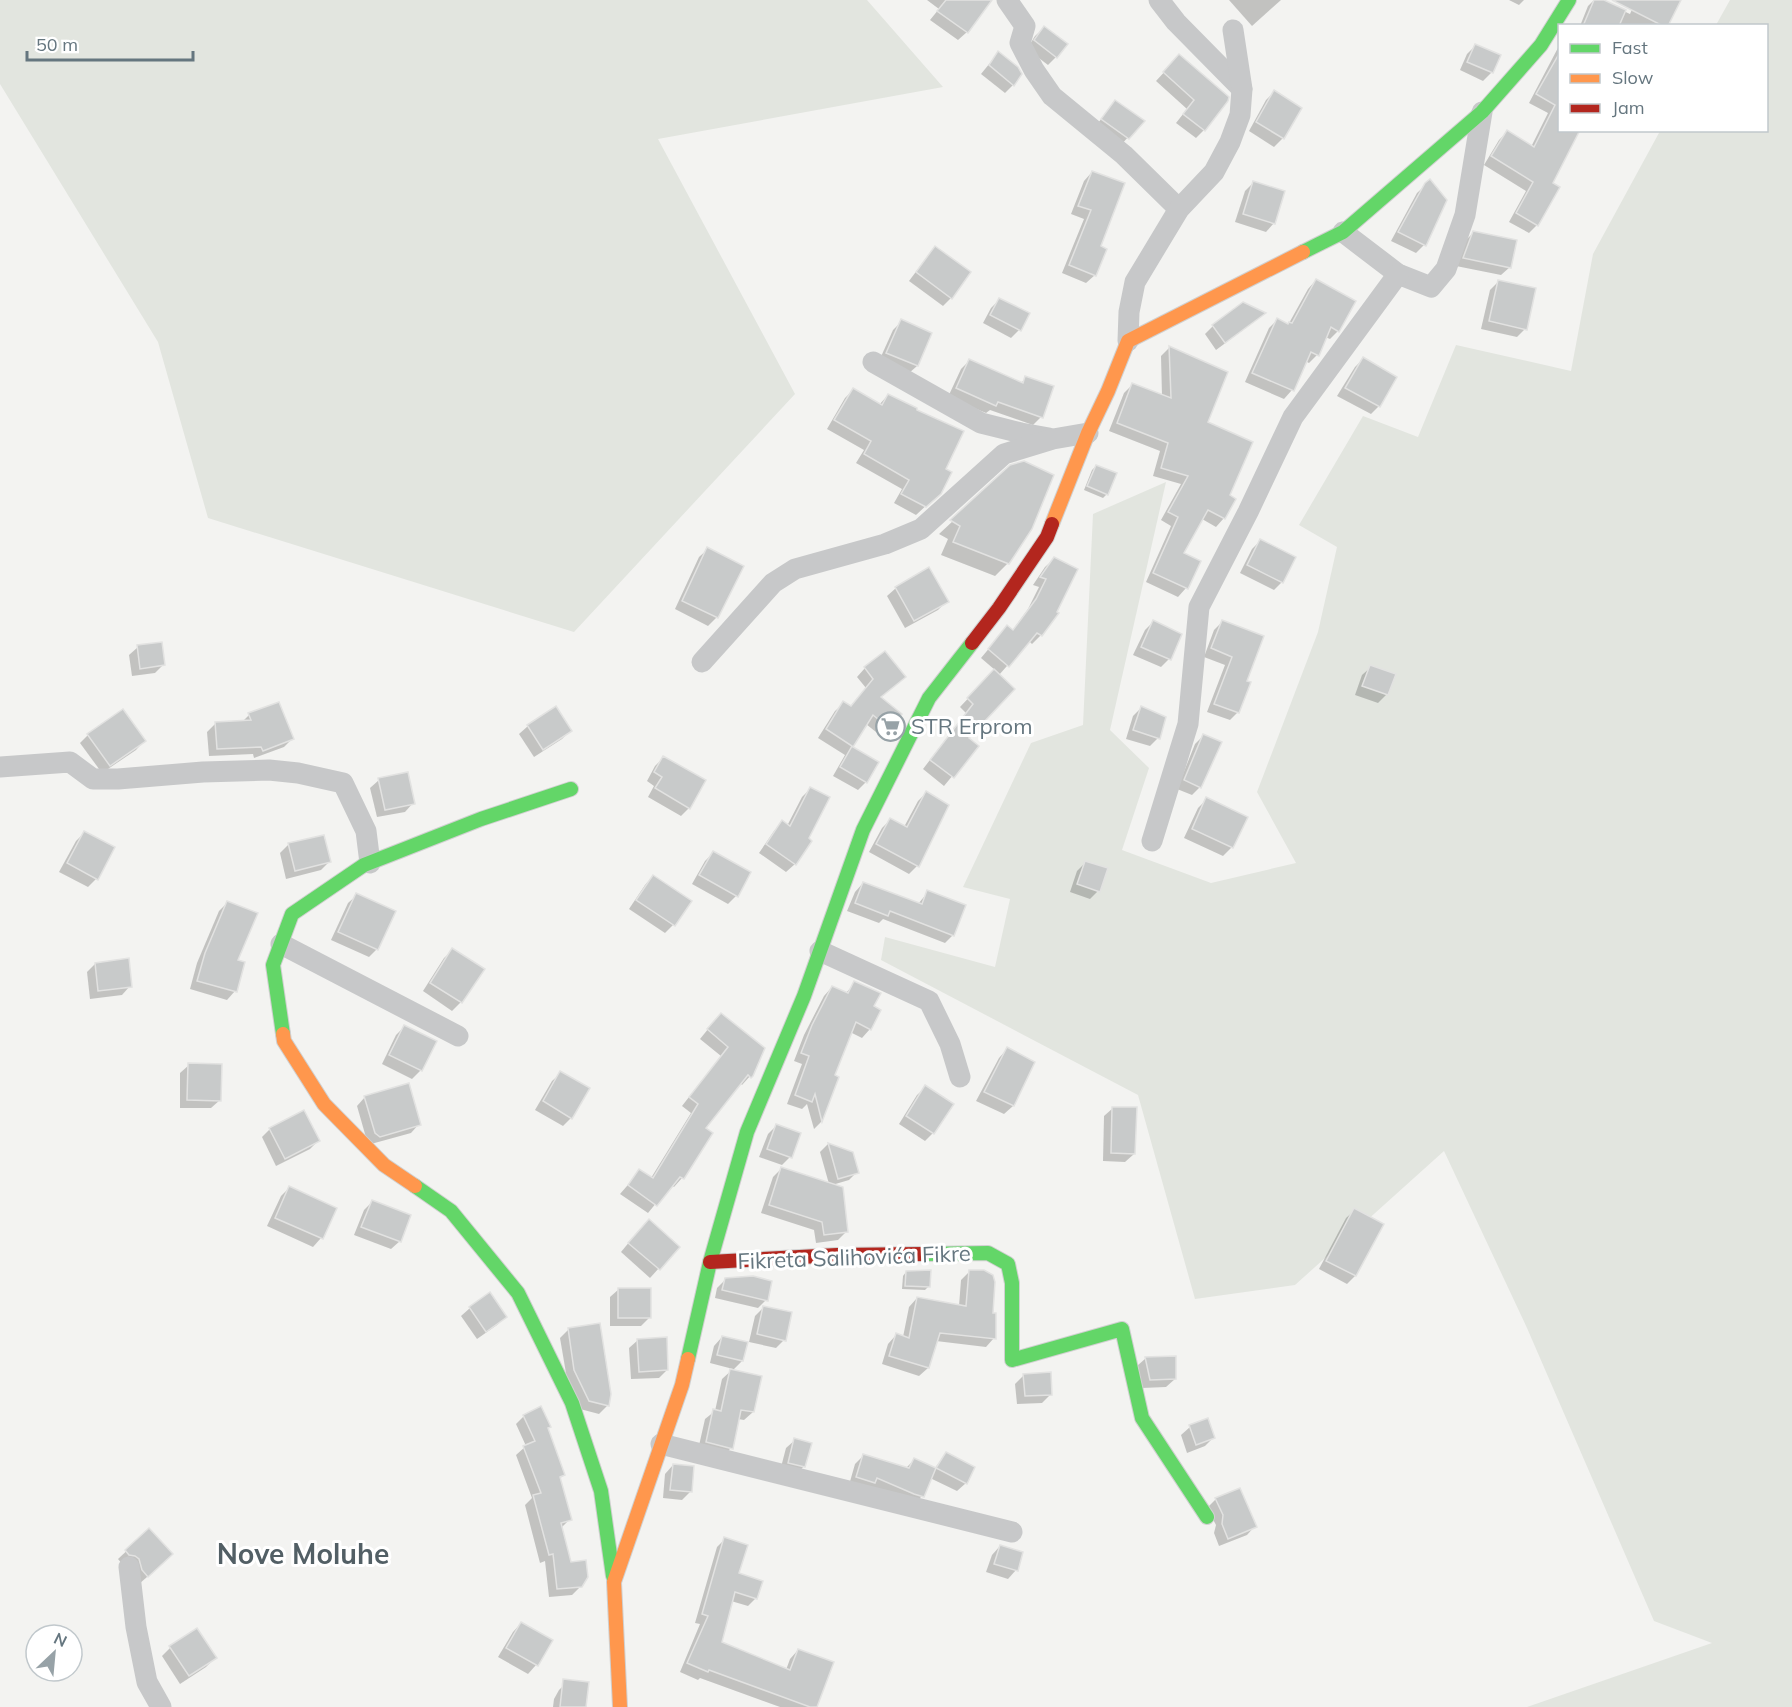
<svg xmlns="http://www.w3.org/2000/svg" width="1792" height="1707" viewBox="0 0 1792 1707" font-family="Mulish,sans-serif">
<style>
.green{fill:#e2e5df}
.shadow{fill:#0003}
.building{fill:#c8caca;stroke:#e2e2e1;stroke-width:1.5}
.lines{fill:none;stroke-linecap:round;stroke-linejoin:round}
.fast-casing{stroke:#d0d0d0;stroke-width:16}
.slow-casing{stroke:#d0d0d0;stroke-width:16}
.jam-casing{stroke:#d0d0d0;stroke-width:16}
.street{stroke:#c7c8c9;stroke-width:21}
.fast{stroke:#63d668;stroke-width:14}
.slow{stroke:#ff974d;stroke-width:14}
.jam{stroke:#b3261e;stroke-width:14}
.labels{text-anchor:middle;stroke-width:6;stroke-linejoin:round;paint-order:stroke}
.poi-label{font-size:22px;fill:#65767f;stroke:#fff;text-anchor:start}
.street-label{font-size:22px;fill:#65767f;stroke:#fff}
.district-label{font-size:28px;font-weight:bold;fill:#525f65;stroke:#fff}
</style>
<rect width="100%" height="100%" fill="#f3f3f1"/>
<g class="green">
<polygon points="0,0 867,0 943,87 658,139 795,394 574,632 208,518 158,342 0,84"/>
<polygon points="1730,0 1792,0 1792,1707 1527,1707 1712,1643 1654,1621 1527,1328 1444,1151 1295,1285 1195,1299 1138,1095 881,960 885,937 995,967 1010,899 963,887 1031,743 1083,725 1093,514 1166,482 1110,730 1149,768 1122,850 1211,883 1296,863 1257,792 1318,632 1337,547 1299,525 1363,416 1418,437 1456,345 1571,371 1593,254 1660,131 1766,130 1766,26 1716,25"/>
</g>
<g class="shadow">
<polygon points="927,0 976,0 985,7 967,32 958,40 930,20 939,9"/>
<polygon points="1229,0 1281,0 1252,26"/>
<polygon points="1509,0 1524,0 1519,5"/>
<polygon points="1594,0 1600,0 1630,14 1636,0 1679,0 1667,26 1580,26 1588,6"/>
<polygon points="1044,28 1056,57 1048,65 1027,49 1035,36"/>
<polygon points="1560,44 1560,130 1551,184 1537,225 1529,233 1509,222 1526,191 1484,165 1499,140 1507,132 1531,147 1548,113 1529,103"/>
<polygon points="1476,45 1499,56 1491,73 1483,81 1460,70 1467,54"/>
<polygon points="998,53 1013,85 1005,93 981,74"/>
<polygon points="1179,56 1204,130 1196,138 1176,123 1187,109 1156,81"/>
<polygon points="1274,92 1300,108 1283,138 1274,147 1249,131 1266,100"/>
<polygon points="1115,102 1143,121 1119,147 1094,128"/>
<polygon points="1092,172 1099,247 1095,275 1086,283 1062,273 1084,219 1071,214 1084,181"/>
<polygon points="1430,181 1424,245 1416,253 1391,241 1417,193"/>
<polygon points="1253,183 1274,223 1266,232 1235,222 1245,191"/>
<polygon points="1473,233 1510,267 1501,275 1456,266 1465,241"/>
<polygon points="935,248 951,298 943,306 909,281 927,257"/>
<polygon points="1316,280 1338,331 1330,339 1325,337 1317,355 1309,363 1305,361 1292,390 1284,399 1245,382 1269,328 1277,320 1288,325 1308,289"/>
<polygon points="1498,282 1525,329 1517,337 1481,329 1490,290"/>
<polygon points="999,300 1019,330 1011,338 983,323 991,308"/>
<polygon points="1263,313 1255,321 1216,350 1205,334 1213,326"/>
<polygon points="902,321 930,334 917,366 908,374 879,361 893,330"/>
<polygon points="1169,348 1226,373 1206,423 1228,496 1224,518 1216,527 1202,519 1182,554 1186,588 1178,597 1146,582 1171,526 1161,520 1181,484 1153,476 1160,451 1109,431 1124,393 1132,385 1162,396 1161,356"/>
<polygon points="1363,359 1379,406 1371,414 1337,396 1355,367"/>
<polygon points="969,361 1020,384 1026,378 1041,417 1033,425 990,410 986,413 948,397 961,369"/>
<polygon points="853,390 879,405 888,395 930,502 916,515 894,503 902,489 856,463 864,450 827,429 845,398"/>
<polygon points="1096,466 1107,494 1103,498 1084,490 1092,470"/>
<polygon points="1011,467 1008,563 995,576 941,555 948,539 939,534"/>
<polygon points="1260,541 1282,582 1274,590 1240,573 1252,549"/>
<polygon points="708,549 742,567 716,618 708,626 675,609 699,557"/>
<polygon points="1054,559 1055,612 1057,613 1041,635 1032,644 1029,641 999,675 967,738 977,746 944,786 923,769 966,713 960,707 995,670 981,658 1007,627 1012,631 1028,609 1039,587 1033,585 1045,567"/>
<polygon points="896,588 947,601 938,610 905,628 887,596"/>
<polygon points="1153,622 1169,659 1161,667 1133,655 1145,630"/>
<polygon points="1222,622 1245,682 1238,712 1230,720 1207,712 1225,665 1204,657 1214,630"/>
<polygon points="138,647 163,665 155,673 132,676 129,655"/>
<polygon points="1371,667 1394,675 1386,695 1378,703 1355,695 1362,675"/>
<polygon points="865,668 895,685 880,698 889,728 881,736 866,724 851,747 877,763 866,782 858,790 833,776 845,755 818,738 835,711 844,703 850,707 866,688 857,677"/>
<polygon points="555,708 570,731 562,739 534,757 519,734 528,726"/>
<polygon points="1141,708 1158,738 1150,746 1126,739 1133,716"/>
<polygon points="249,715 292,739 284,747 254,758 253,754 209,756 207,732 216,723 242,722"/>
<polygon points="88,735 144,741 136,750 102,773 80,743"/>
<polygon points="1204,735 1200,787 1192,795 1177,789 1195,744"/>
<polygon points="663,758 689,808 681,816 648,797 654,786 647,781 655,766"/>
<polygon points="379,780 413,803 405,812 377,817 370,788"/>
<polygon points="810,789 795,864 786,872 759,853 774,831 782,822 787,826 802,797"/>
<polygon points="926,793 917,866 909,874 869,852 882,828 890,820 904,827 918,801"/>
<polygon points="1207,799 1246,818 1232,847 1223,856 1184,838 1198,808"/>
<polygon points="84,833 96,879 88,887 59,872 76,841"/>
<polygon points="323,836 329,862 321,870 286,879 280,853 288,845"/>
<polygon points="713,853 736,896 728,904 692,884 705,861"/>
<polygon points="1086,862 1098,891 1090,899 1070,892 1077,871"/>
<polygon points="653,876 673,925 665,933 629,909 645,885"/>
<polygon points="863,883 918,904 928,892 953,935 945,943 883,919 879,923 847,911 855,892"/>
<polygon points="357,895 377,949 369,957 331,940 348,903"/>
<polygon points="228,902 235,991 227,1000 190,989 197,963 219,911"/>
<polygon points="453,950 482,969 461,1002 452,1011 423,991 444,958"/>
<polygon points="95,964 130,986 122,995 90,999 87,972"/>
<polygon points="855,983 872,1007 870,1029 862,1038 850,1032 833,1076 837,1077 821,1122 814,1129 807,1104 802,1109 787,1104 802,1064 794,1061 804,1035 824,996 832,987 845,994"/>
<polygon points="713,1023 751,1075 742,1085 740,1083 704,1129 711,1133 682,1178 674,1187 671,1185 648,1213 620,1194 640,1171 651,1178 691,1113 682,1106 721,1056 700,1039"/>
<polygon points="404,1027 421,1070 412,1079 382,1064 396,1035"/>
<polygon points="1007,1049 1033,1063 1013,1106 1004,1114 976,1101 999,1058"/>
<polygon points="189,1065 220,1100 211,1108 180,1108 180,1073"/>
<polygon points="561,1073 571,1118 563,1126 535,1110 552,1081"/>
<polygon points="926,1087 933,1133 925,1141 899,1124 917,1095"/>
<polygon points="365,1097 419,1124 411,1133 371,1144 367,1141 357,1106"/>
<polygon points="1113,1108 1134,1154 1125,1162 1103,1161 1104,1116"/>
<polygon points="776,1126 790,1157 782,1165 759,1157 768,1134"/>
<polygon points="270,1129 318,1141 310,1149 276,1166 262,1137"/>
<polygon points="828,1144 852,1153 857,1172 849,1180 832,1185 846,1232 838,1240 816,1243 814,1230 761,1213 773,1177 781,1169 829,1184 820,1152"/>
<polygon points="289,1188 335,1208 321,1238 313,1247 267,1226 281,1196"/>
<polygon points="372,1202 400,1241 391,1249 354,1235 364,1210"/>
<polygon points="1355,1210 1355,1276 1347,1284 1319,1269 1346,1218"/>
<polygon points="640,1229 678,1247 650,1278 621,1252"/>
<polygon points="970,1271 991,1314 994,1338 986,1347 936,1341 928,1368 919,1376 882,1364 888,1344 896,1335 903,1337 909,1307 917,1298 959,1306 961,1280"/>
<polygon points="906,1272 929,1286 925,1290 902,1289 903,1276"/>
<polygon points="726,1279 766,1300 758,1308 715,1298 717,1288"/>
<polygon points="619,1289 650,1317 641,1326 610,1326 610,1297"/>
<polygon points="764,1307 784,1340 776,1348 749,1342 755,1316"/>
<polygon points="470,1308 505,1317 497,1325 477,1339 461,1316"/>
<polygon points="569,1329 610,1394 607,1406 599,1414 580,1409 567,1379 560,1338"/>
<polygon points="722,1337 742,1361 732,1371 753,1412 744,1420 738,1419 731,1448 723,1456 698,1450 705,1419 715,1411 722,1379 733,1369 710,1363 714,1346"/>
<polygon points="638,1340 667,1370 659,1378 631,1379 629,1348"/>
<polygon points="1146,1358 1175,1379 1166,1387 1142,1388 1137,1366"/>
<polygon points="1024,1375 1051,1394 1042,1403 1017,1404 1015,1384"/>
<polygon points="524,1416 547,1429 564,1475 559,1479 570,1519 561,1528 570,1563 581,1586 572,1595 549,1597 545,1561 540,1563 525,1505 532,1498 516,1455 526,1446 516,1424"/>
<polygon points="1207,1420 1213,1438 1205,1446 1187,1453 1181,1435 1190,1427"/>
<polygon points="795,1440 804,1466 796,1475 780,1471 786,1448"/>
<polygon points="946,1454 966,1483 957,1491 930,1478 922,1496 914,1504 849,1485 855,1464 863,1456 906,1468 914,1460 934,1469"/>
<polygon points="673,1465 690,1492 682,1500 663,1498 665,1474"/>
<polygon points="1240,1490 1255,1526 1247,1535 1219,1546 1214,1533 1216,1525 1207,1508 1215,1500"/>
<polygon points="149,1530 163,1563 139,1584 118,1559"/>
<polygon points="725,1539 737,1574 756,1598 748,1606 731,1601 720,1643 786,1670 790,1659 798,1650 815,1707 780,1707 700,1678 698,1680 680,1672 700,1624 695,1623 717,1547"/>
<polygon points="1000,1546 1016,1570 1008,1579 986,1572 992,1555"/>
<polygon points="521,1623 551,1640 536,1665 528,1674 498,1657 513,1632"/>
<polygon points="196,1630 215,1658 206,1667 180,1684 162,1656 170,1648"/>
<polygon points="568,1681 585,1707 553,1707 554,1699 559,1690"/>
</g>
<g class="building">
<polygon points="946,0 992,0 968,33 937,11"/>
<polygon points="1594,0 1604,0 1626,10 1619,26 1583,26"/>
<polygon points="1612,0 1681,0 1668,26 1663,26"/>
<polygon points="1044,26 1068,44 1057,58 1034,40"/>
<polygon points="1475,44 1501,55 1493,73 1467,62"/>
<polygon points="998,51 1018,67 1022,74 1014,86 989,65"/>
<polygon points="1560,52 1560,130 1580,130 1553,183 1560,187 1538,226 1516,213 1533,182 1491,156 1507,130 1534,147 1555,105 1536,94"/>
<polygon points="1179,54 1229,97 1228,101 1205,131 1183,114 1194,100 1163,72"/>
<polygon points="1274,90 1302,108 1284,139 1256,122"/>
<polygon points="1115,100 1145,121 1129,139 1101,119"/>
<polygon points="1092,171 1125,183 1101,246 1107,249 1096,276 1069,265 1091,210 1078,206"/>
<polygon points="1430,179 1447,200 1426,246 1398,232 1425,183"/>
<polygon points="1253,181 1285,191 1275,224 1243,214"/>
<polygon points="1473,231 1517,240 1511,268 1463,258"/>
<polygon points="935,246 971,272 952,299 916,272"/>
<polygon points="1316,279 1356,301 1339,332 1331,327 1319,356 1311,352 1294,391 1252,373 1277,318 1288,324 1289,322 1292,323"/>
<polygon points="1498,280 1536,288 1527,330 1489,321"/>
<polygon points="999,298 1030,313 1021,331 990,315"/>
<polygon points="1243,302 1266,313 1225,343 1212,325"/>
<polygon points="901,319 932,333 918,366 886,353"/>
<polygon points="1169,346 1228,372 1208,422 1253,442 1230,495 1236,499 1225,519 1208,510 1184,553 1201,561 1188,589 1153,573 1178,517 1168,512 1188,476 1161,468 1168,443 1117,423 1132,383 1171,398"/>
<polygon points="1363,357 1397,377 1380,407 1345,388"/>
<polygon points="969,359 1023,383 1025,376 1054,386 1043,418 998,402 996,406 956,388"/>
<polygon points="853,388 882,405 888,394 917,408 917,410 964,431 946,469 952,472 941,494 926,507 901,494 909,480 864,454 871,441 834,420"/>
<polygon points="1024,461 1054,475 1032,529 1009,564 953,542 960,526 950,520 1010,465"/>
<polygon points="1096,465 1117,473 1108,495 1087,486"/>
<polygon points="1260,539 1296,557 1283,583 1247,565"/>
<polygon points="707,547 744,566 718,618 682,601"/>
<polygon points="1054,557 1078,569 1057,612 1059,613 1042,636 1037,633 1009,667 988,649 1007,625 1013,630 1036,599 1046,579 1040,577"/>
<polygon points="929,567 949,602 914,621 895,587"/>
<polygon points="1153,620 1182,634 1171,660 1141,647"/>
<polygon points="1222,620 1264,636 1247,681 1251,682 1239,713 1214,704 1232,657 1211,648"/>
<polygon points="162,642 165,665 140,669 137,645"/>
<polygon points="885,651 906,677 881,697 902,714 890,729 873,715 853,747 879,762 867,783 840,767 852,746 826,729 843,701 851,706 873,679 864,667"/>
<polygon points="1370,665 1396,674 1388,695 1362,686"/>
<polygon points="994,669 1015,689 969,738 979,746 954,778 930,760 973,704 967,698"/>
<polygon points="279,702 294,739 263,751 261,747 217,749 215,722 251,720 248,713"/>
<polygon points="556,706 572,731 543,750 527,725"/>
<polygon points="1141,706 1166,717 1160,739 1133,730"/>
<polygon points="123,709 146,741 110,766 87,734"/>
<polygon points="1203,734 1222,742 1201,788 1184,780"/>
<polygon points="663,756 706,780 690,809 655,788 662,777 654,772"/>
<polygon points="408,772 415,804 385,810 378,778"/>
<polygon points="810,787 830,797 809,838 812,841 796,865 766,844 782,820 790,826"/>
<polygon points="926,791 949,805 919,867 876,844 890,818 907,827"/>
<polygon points="1206,797 1248,817 1233,848 1192,829"/>
<polygon points="84,831 115,847 98,880 67,863"/>
<polygon points="324,835 331,862 295,871 288,843"/>
<polygon points="713,851 751,872 738,897 699,875"/>
<polygon points="1085,861 1108,868 1100,892 1077,884"/>
<polygon points="653,875 692,901 675,926 636,900"/>
<polygon points="863,882 922,904 927,890 966,905 954,936 890,911 888,916 855,903"/>
<polygon points="356,893 396,911 378,950 338,932"/>
<polygon points="227,901 258,913 238,960 245,962 237,992 197,981 205,953"/>
<polygon points="452,948 485,969 462,1003 430,983"/>
<polygon points="129,958 132,987 98,991 95,963"/>
<polygon points="854,981 881,993 874,1006 881,1010 871,1030 856,1022 835,1075 839,1077 822,1122 815,1094 812,1102 795,1095 809,1056 801,1053 812,1025 832,986 848,993"/>
<polygon points="721,1013 765,1048 753,1076 751,1078 748,1075 706,1128 713,1133 684,1179 680,1177 657,1206 628,1185 639,1169 653,1178 698,1104 689,1097 728,1047 707,1029"/>
<polygon points="404,1025 437,1041 422,1071 389,1055"/>
<polygon points="1007,1047 1035,1062 1014,1106 984,1092"/>
<polygon points="188,1063 222,1064 221,1101 187,1100"/>
<polygon points="560,1071 590,1088 572,1119 543,1101"/>
<polygon points="409,1083 421,1125 380,1137 375,1133 364,1096"/>
<polygon points="925,1085 954,1104 934,1134 906,1116"/>
<polygon points="1112,1107 1137,1107 1135,1154 1111,1153"/>
<polygon points="304,1110 320,1141 285,1159 269,1128"/>
<polygon points="776,1124 801,1133 792,1158 767,1149"/>
<polygon points="828,1143 853,1152 859,1173 838,1179"/>
<polygon points="781,1167 843,1187 848,1232 824,1235 822,1222 769,1205"/>
<polygon points="289,1186 337,1208 323,1239 275,1218"/>
<polygon points="372,1200 411,1215 401,1242 361,1227"/>
<polygon points="1354,1208 1384,1224 1356,1276 1326,1261"/>
<polygon points="649,1219 680,1247 660,1270 628,1243"/>
<polygon points="931,1270 930,1287 905,1286 906,1271"/>
<polygon points="969,1270 984,1270 993,1275 995,1282 993,1313 996,1313 996,1339 940,1333 929,1368 889,1356 896,1333 909,1338 917,1297 966,1306"/>
<polygon points="753,1276 772,1281 768,1301 722,1290 725,1278"/>
<rect x="618" y="1288" width="33" height="30"/>
<polygon points="490,1292 507,1317 486,1332 469,1307"/>
<polygon points="763,1306 792,1312 786,1341 757,1334"/>
<polygon points="600,1323 611,1394 609,1406 589,1401 574,1370 568,1328"/>
<polygon points="722,1336 748,1342 743,1361 717,1355"/>
<polygon points="667,1337 668,1370 639,1372 637,1339"/>
<polygon points="1176,1356 1176,1379 1150,1380 1145,1357"/>
<polygon points="730,1369 762,1376 754,1412 741,1410 733,1449 706,1442 713,1409 721,1411"/>
<polygon points="1051,1372 1052,1395 1025,1396 1023,1374"/>
<polygon points="541,1406 551,1427 548,1428 565,1475 560,1477 572,1520 561,1523 571,1562 586,1560 588,1577 582,1587 557,1589 553,1554 549,1555 533,1495 541,1493 523,1446 535,1441 523,1415"/>
<polygon points="1208,1418 1215,1438 1196,1445 1189,1425"/>
<polygon points="794,1438 812,1443 805,1467 788,1463"/>
<polygon points="946,1452 975,1467 967,1484 936,1468"/>
<polygon points="863,1454 909,1468 914,1458 936,1468 924,1497 914,1494 877,1478 875,1483 856,1477"/>
<polygon points="673,1464 694,1466 692,1492 670,1490"/>
<polygon points="1240,1488 1257,1527 1228,1539 1222,1524 1223,1515 1215,1498"/>
<polygon points="149,1528 173,1554 148,1577 142,1570 139,1559 135,1556 129,1555 125,1550"/>
<polygon points="724,1537 748,1545 739,1573 763,1581 757,1599 735,1592 722,1642 790,1670 798,1649 834,1662 817,1707 810,1707 709,1670 708,1672 687,1663 708,1616 702,1614"/>
<polygon points="1000,1545 1023,1552 1018,1571 994,1564"/>
<polygon points="521,1622 553,1640 538,1666 506,1648"/>
<polygon points="197,1628 217,1658 189,1676 169,1646"/>
<polygon points="563,1679 589,1682 586,1707 560,1707"/>
</g>
<g class="lines">
<defs>
<g id="fast">
<polyline points="1303,252 1343,232 1482,112 1541,45 1569,0"/>
<polyline points="283,1034 273,965 292,914 364,865 481,819 571,789"/>
<polyline points="415,1186 451,1211 518,1293 572,1403 601,1491 613,1576"/>
<polyline points="923,1254 988,1253 1008,1264 1012,1283 1012,1360 1122,1329 1142,1418 1207,1517"/>
<polyline points="688,1359 710,1262 747,1132 804,996 863,830 929,698 972,643"/>
</g>
<g id="slow">
<polyline points="1052,524 1088,433 1108,391 1128,341 1303,252"/>
<polyline points="283,1034 284,1041 324,1104 384,1165 415,1186"/>
<polyline points="620,1707 614,1582 682,1385 688,1359"/>
</g>
<g id="jam">
<polyline points="972,643 999,608 1047,537 1052,524"/>
<polyline points="710,1262 837,1255 923,1254"/>
</g>
</defs>
<use href="#fast" class="fast-casing"/>
<use href="#slow" class="slow-casing"/>
<use href="#jam" class="jam-casing"/>
<g class="street">
<polyline points="1007,0 1025,26 1020,43 1034,70 1052,96 1124,155 1179,209"/>
<polyline points="1159,0 1176,22 1242,89"/>
<polyline points="1343,232 1398,274 1431,287 1446,269 1465,215 1482,112"/>
<polyline points="1128,341 1129,312 1135,282 1179,209 1214,172 1230,142 1240,115 1242,89 1233,30"/>
<polyline points="873,362 981,423 1021,433 1049,438"/>
<polyline points="702,662 773,583 795,569 885,544 921,529 1004,454 1053,439 1088,433"/>
<polyline points="0,767 70,762 93,779 118,779 203,772 269,770 298,773 343,783 366,831 370,863"/>
<polyline points="1152,841 1188,724 1199,607 1248,512 1293,417 1398,274"/>
<polyline points="281,944 458,1036"/>
<polyline points="820,951 929,1001 950,1044 960,1077"/>
<polyline points="661,1444 1012,1532"/>
<polyline points="129,1567 136,1627 147,1682 161,1707"/>
</g>
<use href="#fast" class="fast"/>
<use href="#slow" class="slow"/>
<use href="#jam" class="jam"/>
</g>
<defs>
<symbol id="supermarket-ring" viewBox="-11 -11 22 22"><circle r="9.5" fill="#fff" stroke="#97a2a7" stroke-width="1.5"/><path d="M-6-5.5h2.5l.6 2H6L4.5 2H-2.5L-4.4-4H-6ZM-1.5 3.2a1.3 1.3 0 1 0 .1 0ZM3 3.2a1.3 1.3 0 1 0 .1 0Z" fill="#97a2a7"/></symbol>
</defs>
<g fill-rule="evenodd">
<use href="#supermarket-ring" x="874" y="710" width="33" height="33"/>
</g>
<g class="labels">
<g class="poi-label">
<text x="911" y="734">STR Erprom</text>
</g>
<g class="street-label">
<text transform="translate(854 1257) rotate(-2)" y="8">Fikreta Salihovića Fikre</text>
</g>
<g class="district-label">
<text x="303" y="1564">Nove Moluhe</text>
</g>
</g>
<rect x="1558" y="24" width="210" height="108" fill="#ffffff" stroke="#c1c8cc" stroke-width="1.5"/>
<rect x="1570" y="44" width="30" height="9" fill="#63d668" stroke="#c1c8cc" stroke-width="1.5"/>
<text x="1612" y="54" font-size="18" fill="#65767f">Fast</text>
<rect x="1570" y="74" width="30" height="9" fill="#ff974d" stroke="#c1c8cc" stroke-width="1.5"/>
<text x="1612" y="84" font-size="18" fill="#65767f">Slow</text>
<rect x="1570" y="104" width="30" height="9" fill="#b3261e" stroke="#c1c8cc" stroke-width="1.5"/>
<text x="1612" y="114" font-size="18" fill="#65767f">Jam</text>
<g transform="translate(54 1653) rotate(26)"><circle r="28" fill="#ffffff" stroke="#c1c8cc" stroke-width="1.5"/>
<path d="M0-4.5L10 22L0 15L-10 22Z" fill="#97a2a7"/>
<text y="-9" font-size="16" font-weight="bold" text-anchor="middle" fill="#65767f">N</text>
</g>
<path d="M27 51v9h166v-9" fill="none" stroke="#65767f" stroke-width="3"/>
<text x="36" y="51" font-size="18" fill="#65767f" stroke="#ffffff" stroke-width="4.5" paint-order="stroke">50 m</text>
</svg>
